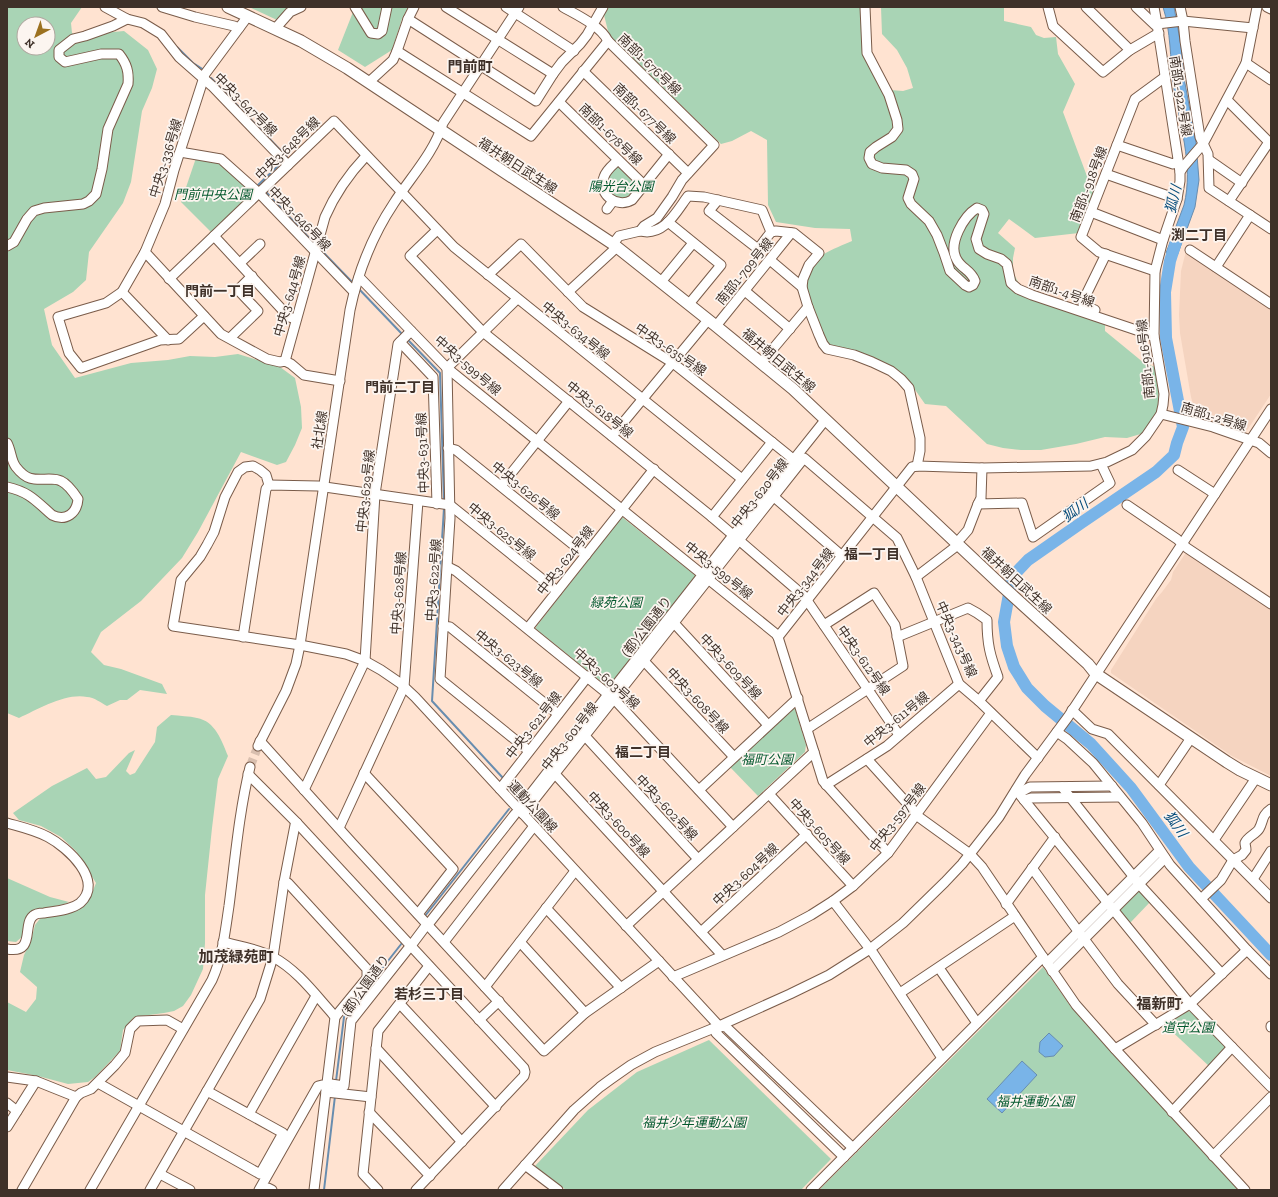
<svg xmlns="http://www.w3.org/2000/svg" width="1278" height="1197" viewBox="0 0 1278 1197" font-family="'Zilla Slab','Noto Sans JP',serif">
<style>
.built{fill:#f5d4c0}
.green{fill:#a9d4b5;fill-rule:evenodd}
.water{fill:#79b4e8;stroke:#688daf}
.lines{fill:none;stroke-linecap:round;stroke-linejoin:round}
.stream{stroke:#688daf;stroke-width:2}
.river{stroke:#79b4e8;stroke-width:12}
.minor-tunnel{stroke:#d9bfaf;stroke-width:9;stroke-dasharray:9 4.5;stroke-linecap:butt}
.minor-casing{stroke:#7a5c4a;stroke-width:11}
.major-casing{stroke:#7a5c4a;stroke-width:13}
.minor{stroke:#fff;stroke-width:9}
.major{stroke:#fff;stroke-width:11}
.labels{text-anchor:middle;stroke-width:3.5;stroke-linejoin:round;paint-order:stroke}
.street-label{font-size:13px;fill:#3f3129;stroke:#fcf5f0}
.park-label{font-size:13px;font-style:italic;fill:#04592e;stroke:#fcf5f0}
.water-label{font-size:14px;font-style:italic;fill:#004979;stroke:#fcf5f0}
.neighbourhood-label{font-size:14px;font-weight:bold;fill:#3f3129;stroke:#fcf5f0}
.quarter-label{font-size:15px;font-weight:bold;fill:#3f3129;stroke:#fcf5f0}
</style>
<rect width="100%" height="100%" fill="#ffe3d1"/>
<g class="built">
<polygon points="1186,251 1271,308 1271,394 1246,432 1242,433 1215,422 1197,417 1195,411 1191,397 1180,333 1179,315 1181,271"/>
<polygon points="1185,554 1188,554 1271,609 1271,776 1232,756 1111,673 1111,670 1156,599 1162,592 1171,580 1173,572"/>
</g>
<g class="green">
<path d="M7 7H82L71 23 72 33 81 40 103 33 124 31 148 50 157 69 152 88 142 111 131 182 123 203 89 252 86 280 73 292 44 309 52 345 75 378 131 363 168 360 190 356 215 357 238 354 280 367 295 378 301 407 302 428 295 445 286 462 277 465 241 452 198 532 182 558 141 601 101 632 91 652 104 665 121 669 162 684 167 694 140 690 127 700H120L107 706C101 703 94 697 87 697 65 693 39 709 19 718L7 713ZM24 24H48V48H24Z"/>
<polygon points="249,7 291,7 277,20"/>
<polygon points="355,7 408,7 402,19 392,50 365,67 338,50"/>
<path d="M608 7H867L869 47 890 90 903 91 913 88 907 68 897 50 882 34 881 7H1004V21L1031 27 1036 35 1044 38 1056 37 1058 54 1075 84 1063 112 1094 195 1079 233 1035 238 1009 219 998 233 1015 248 1013 258V272L1018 282V293L1105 322V331L1144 363 1155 367 1159 390 1158 409 1155 417 1144 433 1127 438 1105 437 1076 444 1041 450H1021L1003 448 987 444 946 406 925 404 911 384 830 346C822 339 819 326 815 316 806 292 799 271 824 254 832 249 843 245 852 241L850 229 815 228 776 222 768 205 767 140 751 131 732 141 721 144 609 35 604 15Z"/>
<polygon points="196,158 220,162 253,191 252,195 212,233 181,202"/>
<path d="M616 166H619L639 185V188L626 200 611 196C604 179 605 180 616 166Z"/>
<polygon points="622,517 696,576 608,687 536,629 536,627"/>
<polygon points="791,708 795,709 806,745 805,752 758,796 729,766"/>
<path d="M171 715C180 716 189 716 197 718 215 721 222 741 228 756L218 779 212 828 205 895V943L203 969 191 995 183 1006 174 1011 164 1013 134 1017 123 1030 120 1051 95 1077 88 1082 68 1084 38 1076 7 1070V1002L26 1012 36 999 37 987 20 972 24 955 31 941 35 925 42 916 79 909 90 898 96 883 76 851 61 837 41 826 19 820 13 813 52 786 87 768 96 779 106 777 129 753 135 750 126 771 130 775 135 773 155 742 157 727Z"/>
<polygon points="7,878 50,897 69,902 64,904 32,911 25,920 23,936 16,942 7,941"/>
<polygon points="1137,890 1141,890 1151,901 1130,923 1120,911 1120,907"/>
<polygon points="1043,967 1071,1007 1239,1190 819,1190"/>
<polygon points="1187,1011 1192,1012 1225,1046 1225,1050 1210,1067 1165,1025"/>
<polygon points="709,1040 831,1159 801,1190 566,1190 535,1166 588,1110 637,1072"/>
</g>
<g class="water">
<path d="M1163 7H1174L1181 46 1184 78 1196 143 1199 180 1195 207 1177 256 1166 253 1184 205C1194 165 1179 123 1173 83 1170 58 1171 32 1163 7Z"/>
<polygon points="1049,1033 1063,1046 1054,1056 1045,1057 1039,1052 1040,1042"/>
<polygon points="1022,1061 1037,1075 1002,1113 987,1099"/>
</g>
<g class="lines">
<g class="stream">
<polyline points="177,47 193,63 204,70"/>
<polyline points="211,78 287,157 286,158"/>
<polyline points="260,186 258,185 280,164"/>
<polyline points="266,192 313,242"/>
<polyline points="321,250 353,283"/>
<polyline points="358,288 402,334"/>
<polyline points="409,341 440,373 444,501"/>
<polyline points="444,508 432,701 503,778"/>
<polyline points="508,783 520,796 517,799"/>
<polyline points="425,916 509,809"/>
<polyline points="336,1081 344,1017 402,943"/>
<polyline points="324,1190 335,1096"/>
</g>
<polyline class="river" points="1177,239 1170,261 1165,292 1166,338 1183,427 1177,443 1174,455 1156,472 1081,523 1028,560 1012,577 1004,622 1007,646 1014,667 1027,688 1045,706 1091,744 1131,788 1189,867 1271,955"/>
<polyline class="minor-tunnel" points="250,767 258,746"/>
<defs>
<g id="minor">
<polyline points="105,7 127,19 143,23 161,34 179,57 212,86 288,165"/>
<polyline points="162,7 195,17 234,26 239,28"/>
<polyline points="355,7 371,33 378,34 382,31 387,7"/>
<polyline points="446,7 553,74"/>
<polyline points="506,7 574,51"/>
<path d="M563 7C577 15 601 26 608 41"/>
<path d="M865 7 867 53 889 95 897 120 898 129 892 137 876 147 870 152 869 158 872 164 882 168 906 170 912 174 914 179 908 198 911 204 929 221 937 235 944 253 950 271 965 285 969 287 973 285 975 281C971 270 962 269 957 260 947 244 964 216 977 208L982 210 984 214 976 239 979 249 987 254 1001 259 1007 264 1011 283 1018 289 1032 295 1154 336"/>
<polyline points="1048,7 1053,26 1103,72 1130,50 1159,33"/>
<polyline points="1086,7 1130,50"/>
<polyline points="1136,7 1155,25 1157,24 1180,172"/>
<polyline points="1154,7 1157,24 1183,21 1253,28"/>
<polyline points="1180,7 1183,21 1185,41 1200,137 1208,154 1209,188 1271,229"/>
<polyline points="1267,7 1271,9"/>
<polyline points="408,19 536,101 553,74 562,62 580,44 587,35 603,7"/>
<polyline points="275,29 290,12 301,7"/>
<polyline points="397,51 531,136 608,41 714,145 682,180 672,197 657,218 644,226 640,231 619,236 613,244"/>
<polyline points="1246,63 1271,80"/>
<polyline points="583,71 688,173"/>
<polyline points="369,82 393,60 397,51 408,19 414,7"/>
<polyline points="1227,100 1271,144"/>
<polyline points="559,102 644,185"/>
<polyline points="1117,145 1173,164 1178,161"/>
<polyline points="180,152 221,159 259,193 354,292"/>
<path d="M618 160C613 165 606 170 604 177 597 194 617 209 632 200L669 154"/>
<polyline points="1209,160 1242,183"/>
<polyline points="1106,174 1177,199"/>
<polyline points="718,200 709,211 758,249 771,232"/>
<polyline points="1229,201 1269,142"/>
<polyline points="607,209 613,201"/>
<polyline points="1091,212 1163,240"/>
<polyline points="668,222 721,265 689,304"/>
<polyline points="437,230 410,256 483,332 712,517 804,596 899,735"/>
<path d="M640 231C664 237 676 212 688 196L704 197 762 210 771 232"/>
<polyline points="771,232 776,231 794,233 819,253 809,265 803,279 802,287 808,307 819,335 823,344 827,349 854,355 872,362 891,371 901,379 909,388 920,438 920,451 917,466"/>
<polyline points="214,236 289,317 296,319"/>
<path d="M7 246 14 242 27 219 34 211 44 208 83 204 89 201 96 194 102 169 108 129 128 84C129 72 127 64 119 54H101L65 62 59 57V50L73 39 85 36 113 26 127 19"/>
<polyline points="1190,250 1271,304"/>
<polyline points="145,252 221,334 267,359 280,362 285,361 291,364 304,375 340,381"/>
<polyline points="770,260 802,287"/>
<polyline points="240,263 260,244"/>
<polyline points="1216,267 1250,215"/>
<polyline points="1155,271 1099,252 1081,237 1135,99 1165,77"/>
<polyline points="488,275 521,244 583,307 673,363 772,442 712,517"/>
<polyline points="359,277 447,368 776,634 778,637 814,752 626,926"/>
<polyline points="169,279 334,121 454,247 742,479"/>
<polyline points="661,282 693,243"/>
<polyline points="745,291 790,329"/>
<polyline points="122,292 168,340"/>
<polyline points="568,292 617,247"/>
<polyline points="517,299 447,368 450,518 440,679 529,751"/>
<polyline points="1095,310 1083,305 1083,301 1106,254"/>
<polyline points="204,316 179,339 160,340 81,368 69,353 58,317 106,303 122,292 145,252 165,204 174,170 205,74 248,16"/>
<polyline points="716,326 791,233"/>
<polyline points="230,338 258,311 238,290 252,276"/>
<polyline points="400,342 433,377 437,504"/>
<path d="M285 361 325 217C335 194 349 174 366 156"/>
<polyline points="761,363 808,307"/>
<polyline points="1161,414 1213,427 1259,443 1271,453"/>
<polyline points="612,436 708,320"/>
<polyline points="772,442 793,459"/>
<path d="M7 443C11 450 11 461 16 467 26 480 33 480 49 479 53 479 57 479 61 481 68 484 74 493 78 499 77 513 66 522 52 515 35 500 29 492 7 487"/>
<polyline points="448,448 456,450 586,555"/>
<polyline points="982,468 981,498 978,504 1022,503 1033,537 1110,483 1101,464"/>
<polyline points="1178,470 1215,494"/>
<polyline points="269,485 266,475 260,470 253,466 245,467 238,472 225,497 214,532 207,545 200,557 181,580 173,626 300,645 346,654 365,661 381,670 400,683 415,697 719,1026"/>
<polyline points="501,486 569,401"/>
<polyline points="773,496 842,556"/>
<polyline points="1127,505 1177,539 1187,548 1271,604"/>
<polyline points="736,532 822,424"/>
<polyline points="961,538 968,530 978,504"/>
<polyline points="448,567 456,571 614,699 733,827"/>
<polyline points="706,570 731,538"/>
<polyline points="916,577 954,548"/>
<polyline points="674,623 768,725"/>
<polyline points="443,626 450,627 558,714"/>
<polyline points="528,628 654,469"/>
<polyline points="243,637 266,489 269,485 318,486 450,505 557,591"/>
<polyline points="778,637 912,467 917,466 982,468 1091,466 1107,462 1132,450 1146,436 1161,414 1163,405 1164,394 1154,336 1155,271 1163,240 1177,199 1180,181 1180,172 1184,166 1203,144 1246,63 1257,7"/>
<path d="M897 637 968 608 977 613 987 620C987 644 990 655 998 677L979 701"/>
<polyline points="644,661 734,757"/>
<polyline points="612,690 700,578"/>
<polyline points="1072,710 1092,729 1108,734 1271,898"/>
<polyline points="807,729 903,666 895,625 874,593 824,625"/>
<polyline points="1057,732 1067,739 1093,763 1142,823 1170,865 1247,950 1271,974"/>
<polyline points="585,736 698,859"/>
<polyline points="260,741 353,844 544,1051 585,1013 659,961"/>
<path d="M258 746 286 691 296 664 300 645 350 310C358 272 372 236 394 203 410 178 434 153 443 123L519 7"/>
<polyline points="814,752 823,781 888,853"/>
<polyline points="867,759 914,811 916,815 970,854 982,867 1043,957 1076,1005 1115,1049 1245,1190"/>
<polyline points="364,773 453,869 418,914"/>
<polyline points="248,774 297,823 524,1068 525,1072 524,1076 416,1190"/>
<polyline points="555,774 722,955"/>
<polyline points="826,785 887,746 959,684"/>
<polyline points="1159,785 1191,738"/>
<polyline points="1062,787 1133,876 1139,884 1222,974"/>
<polyline points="500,789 588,676"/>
<polyline points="304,790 365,661 375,494 398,344 411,331"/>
<polyline points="699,790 798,698"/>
<polyline points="1016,790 1190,1004 1271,1087"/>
<polyline points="1019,793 1030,787 1112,786"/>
<polyline points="769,794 853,886"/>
<polyline points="1024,800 1031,798 1120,797"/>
<polyline points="522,805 606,697"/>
<polyline points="523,814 804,458 897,538 916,577 959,684 979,701 1038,758"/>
<path d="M7 823C21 827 35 830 48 837 67 847 105 881 80 903 71 910 56 911 44 913 41 913 36 913 33 916 22 925 36 954 7 949"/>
<polyline points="339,828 404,687 418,501"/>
<polyline points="1214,840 1256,778"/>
<polyline points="1032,868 1078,931 1118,984 1156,1025"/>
<polyline points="1253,879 1271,851"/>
<polyline points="284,882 288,883 367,969 367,978 335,1017"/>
<path d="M1201 899 1221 880 1233 860 1242 855 1246 850C1246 847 1245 845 1245 843 1247 837 1256 834 1259 829 1264 820 1261 816 1271 809"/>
<polyline points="833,901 873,953 942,1058"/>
<polyline points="1006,904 1055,837"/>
<polyline points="546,908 621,988"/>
<polyline points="430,922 515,814"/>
<polyline points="701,932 807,834"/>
<path d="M223 942C240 946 258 949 273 957 297 970 314 993 331 1012L335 1017 314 1190"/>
<polyline points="444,942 534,826"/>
<polyline points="520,942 585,1013"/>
<polyline points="413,943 425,927"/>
<polyline points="1047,963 1159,851"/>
<polyline points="939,968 977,1023"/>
<polyline points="1052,971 1165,858"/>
<polyline points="673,977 779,932 811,915 833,901 853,886 888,853 991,713"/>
<polyline points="485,987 575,871"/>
<polyline points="900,993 1015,916"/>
<polyline points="400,1004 496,1107"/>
<polyline points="479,1020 499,1001"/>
<polyline points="719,1026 716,1033 844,1157"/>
<polyline points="719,1026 726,1027 853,1148"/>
<polyline points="1271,1026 1271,1027"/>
<polyline points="376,1048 462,1142"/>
<polyline points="1115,1049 1190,1004 1247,950"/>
<polyline points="7,1077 36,1081 76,1097 81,1093 91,1089 115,1065 125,1053 130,1029 138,1021 167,1020 183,1029"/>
<polyline points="98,1083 260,1174 283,1133 207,1091"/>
<polyline points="331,1084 344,1086 351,1021 408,949"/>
<polyline points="326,1092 371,1097"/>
<polyline points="7,1103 17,1111"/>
<polyline points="369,1112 430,1176"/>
<polyline points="1172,1112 1232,1047"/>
<polyline points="249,1114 316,996"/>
<polyline points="7,1127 36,1081"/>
<polyline points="1213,1156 1271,1097"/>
<polyline points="525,1165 558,1190"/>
<polyline points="160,1174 190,1190"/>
<polyline points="22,1190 76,1097"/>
<path d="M90 1190 212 980C223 955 225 932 229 906 235 860 239 812 250 767"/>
<polyline points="150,1190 260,999 273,957 284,882 295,825 297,823"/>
<polyline points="259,1190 318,1086 322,1085"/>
<polyline points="267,1190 268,1188 272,1190"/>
<polyline points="378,1190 363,1174 378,1031 429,966"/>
<polyline points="503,1190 574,1110 600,1087 611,1079 631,1065 655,1052 719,1026 790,994 829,975 870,949 903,923 945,882 962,864 999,817 1025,775 1068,717 1271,409"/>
<polyline points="811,1190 1043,957"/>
</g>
<polyline id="major" points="228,7 301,41 347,68 613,244 716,326 793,389 1001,585 1088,664 1096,674 1227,762 1240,770 1271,785"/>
</defs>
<use href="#minor" class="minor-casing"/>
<use href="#major" class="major-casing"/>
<use href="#minor" class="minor"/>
<use href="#major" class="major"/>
</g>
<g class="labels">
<g class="street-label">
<text transform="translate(650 64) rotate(44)" y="5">南部1-676号線</text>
<text transform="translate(1181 96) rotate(81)" y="5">南部1-922号線</text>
<text transform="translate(246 104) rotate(45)" y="5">中央3-647号線</text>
<text transform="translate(645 113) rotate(44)" y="5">南部1-677号線</text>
<text transform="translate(611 134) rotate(44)" y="5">南部1-678号線</text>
<text transform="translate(287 148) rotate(-44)" y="5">中央3-648号線</text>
<text transform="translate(165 158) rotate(-73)" y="5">中央3-336号線</text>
<text transform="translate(518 165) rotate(33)" y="5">福井朝日武生線</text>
<text transform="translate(1088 184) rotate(-69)" y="5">南部1-918号線</text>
<text transform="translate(300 218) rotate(46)" y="5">中央3-646号線</text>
<text transform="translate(744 271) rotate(-51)" y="5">南部1-709号線</text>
<text transform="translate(1062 291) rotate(19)" y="5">南部1-4号線</text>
<text transform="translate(289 296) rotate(-74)" y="5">中央3-644号線</text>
<text transform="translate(576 330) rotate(39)" y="5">中央3-634号線</text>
<text transform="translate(671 349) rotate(34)" y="5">中央3-635号線</text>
<text transform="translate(1145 359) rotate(-96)" y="5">南部1-916号線</text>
<text transform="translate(779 360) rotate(40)" y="5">福井朝日武生線</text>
<text transform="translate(468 365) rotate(41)" y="5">中央3-599号線</text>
<text transform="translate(600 409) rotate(39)" y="5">中央3-618号線</text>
<text transform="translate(1214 416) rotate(17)" y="5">南部1-2号線</text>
<text transform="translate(319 430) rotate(-81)" y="5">社北線</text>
<text transform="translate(422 453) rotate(-92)" y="5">中央3-631号線</text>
<text transform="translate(526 490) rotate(39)" y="5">中央3-626号線</text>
<text transform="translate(365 491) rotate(-84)" y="5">中央3-629号線</text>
<text transform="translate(759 493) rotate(-52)" y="5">中央3-620号線</text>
<text transform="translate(502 531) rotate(39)" y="5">中央3-625号線</text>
<text transform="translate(565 560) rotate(-52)" y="5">中央3-624号線</text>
<text transform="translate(719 570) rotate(39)" y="5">中央3-599号線</text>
<text transform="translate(433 580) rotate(-86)" y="5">中央3-622号線</text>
<text transform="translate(1017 580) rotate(43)" y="5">福井朝日武生線</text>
<text transform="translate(805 582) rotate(-52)" y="5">中央3-344号線</text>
<text transform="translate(398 593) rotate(-86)" y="5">中央3-628号線</text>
<text transform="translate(646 626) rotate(-52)" y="5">(都)公園通り</text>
<text transform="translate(957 639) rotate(66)" y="5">中央3-343号線</text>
<text transform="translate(509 658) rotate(39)" y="5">中央3-623号線</text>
<text transform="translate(864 660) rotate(55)" y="5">中央3-612号線</text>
<text transform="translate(731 666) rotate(47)" y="5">中央3-609号線</text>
<text transform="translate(607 678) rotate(42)" y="5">中央3-603号線</text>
<text transform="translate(698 700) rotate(47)" y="5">中央3-608号線</text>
<text transform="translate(896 719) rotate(-39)" y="5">中央3-611号線</text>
<text transform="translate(533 725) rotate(-52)" y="5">中央3-621号線</text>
<text transform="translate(569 736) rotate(-52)" y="5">中央3-601号線</text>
<text transform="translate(533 806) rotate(47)" y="5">運動公園線</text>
<text transform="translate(667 807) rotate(47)" y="5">中央3-602号線</text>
<text transform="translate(897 817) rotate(-52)" y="5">中央3-597号線</text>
<text transform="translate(619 824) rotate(47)" y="5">中央3-600号線</text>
<text transform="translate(820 831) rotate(48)" y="5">中央3-605号線</text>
<text transform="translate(745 874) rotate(-43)" y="5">中央3-604号線</text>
<text transform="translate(365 985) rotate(-54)" y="5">(都)公園通り</text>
</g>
<g class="park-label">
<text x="621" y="191">陽光台公園</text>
<text x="213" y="199">門前中央公園</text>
<text x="616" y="607">緑苑公園</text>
<text x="767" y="764">福町公園</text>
<text x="1188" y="1032">道守公園</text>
<text x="1035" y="1106">福井運動公園</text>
<text x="694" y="1127">福井少年運動公園</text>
</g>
<g class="water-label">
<text transform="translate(1173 199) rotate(-76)" y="5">狐川</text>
<text transform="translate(1075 510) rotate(-35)" y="5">狐川</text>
<text transform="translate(1176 824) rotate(54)" y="5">狐川</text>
</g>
<g class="neighbourhood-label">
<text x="1199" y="240">渕二丁目</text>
<text x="220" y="296">門前一丁目</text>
<text x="400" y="392">門前二丁目</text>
<text x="872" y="559">福一丁目</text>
<text x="643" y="757">福二丁目</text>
<text x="429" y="999">若杉三丁目</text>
</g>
<g class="quarter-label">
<text x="470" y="72">門前町</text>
<text x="236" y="962">加茂緑苑町</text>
<text x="1159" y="1009">福新町</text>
</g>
</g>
<rect width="1278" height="1197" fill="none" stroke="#3f3129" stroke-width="16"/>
<g transform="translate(36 36) rotate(221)"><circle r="19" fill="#fcf5f0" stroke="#b0a7a0"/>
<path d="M0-3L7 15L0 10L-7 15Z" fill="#9c7120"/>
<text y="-6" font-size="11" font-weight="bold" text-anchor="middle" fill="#3f3129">N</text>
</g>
</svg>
